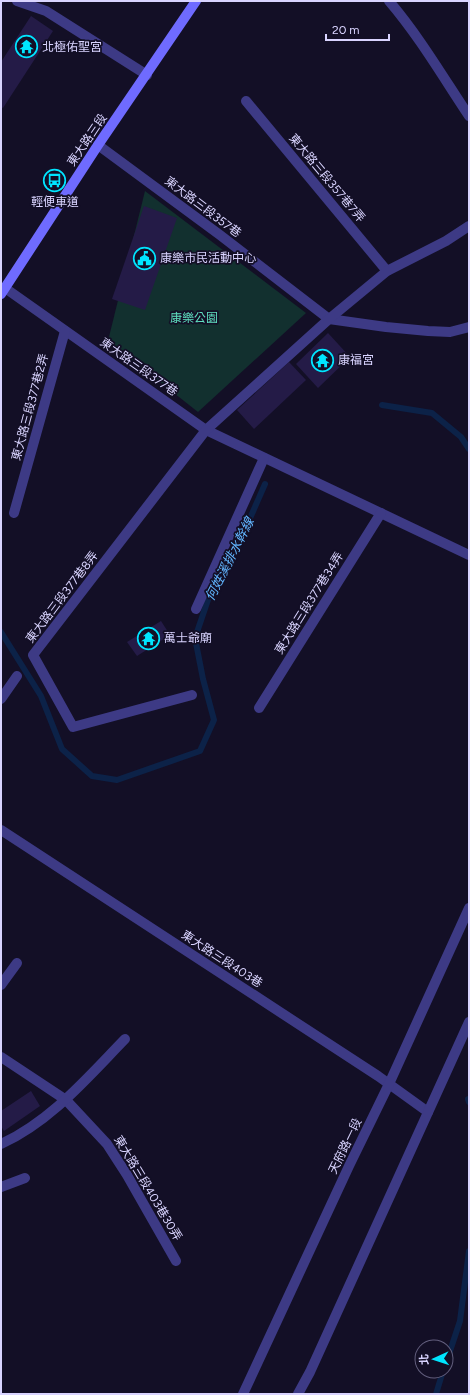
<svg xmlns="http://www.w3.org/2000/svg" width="470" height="1395" viewBox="0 0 470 1395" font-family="Figtree,'Noto Sans TC',sans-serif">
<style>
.green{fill:#12302f}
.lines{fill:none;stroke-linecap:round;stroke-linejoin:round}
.stream{stroke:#0c2248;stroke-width:6}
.building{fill:#241b47}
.service{stroke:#3d3a85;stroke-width:10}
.minor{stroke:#3d3a85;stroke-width:10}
.tertiary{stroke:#3d3a85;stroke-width:10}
.secondary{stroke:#6f6bff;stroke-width:10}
.labels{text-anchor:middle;stroke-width:3.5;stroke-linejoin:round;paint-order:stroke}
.poi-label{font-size:12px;fill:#d9d4ff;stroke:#130f26;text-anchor:start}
.street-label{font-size:12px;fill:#d9d4ff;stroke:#130f26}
.park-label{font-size:12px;fill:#5fe0c0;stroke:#130f26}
.water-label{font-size:13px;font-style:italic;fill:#62b6ff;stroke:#130f26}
</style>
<rect width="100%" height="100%" fill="#130f26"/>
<polygon class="green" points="145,191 306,313 198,412 108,341"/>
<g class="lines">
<g class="stream">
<polyline points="382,405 432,413 461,437 469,449"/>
<polyline points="1,632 41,696 62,749 92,776 117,780 200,751 214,720 203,679 195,638 212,588 237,548 265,484"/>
<polyline points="468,1099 469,1102"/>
<polyline points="446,1363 460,1321 469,1251"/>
<polyline points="436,1394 443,1371"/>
</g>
</g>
<g class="building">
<polygon points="31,16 53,31 3,108 1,107 1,62"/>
<polygon points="144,206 177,218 145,310 112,299"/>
<polygon points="328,333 350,357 318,388 296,364"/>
<polygon points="289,362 306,380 254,429 237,410"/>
<polygon points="161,621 170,635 137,656 127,642"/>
<polygon points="31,1091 40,1106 4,1131 1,1126 1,1111"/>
</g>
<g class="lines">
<g class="service">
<polyline points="17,1 46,11 147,75"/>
<path d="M389 1C419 36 443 77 469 116"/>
<polyline points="246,101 387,271"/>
<polyline points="98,145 220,235 329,319 386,327 428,331 450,332 469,327"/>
<polyline points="5,288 206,430 469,555"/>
<polyline points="14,513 65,331"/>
<polyline points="196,609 264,458"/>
<polyline points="192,695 73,727 33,655 206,430 329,319 387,271 446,241 469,226"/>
<polyline points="1,699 17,676"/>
<polyline points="259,708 381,513"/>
<polyline points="1,830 378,1076 428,1112"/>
<polyline points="1,1057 66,1100 107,1144 127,1175 176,1261"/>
<path d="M1 1144C51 1121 87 1078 125 1039"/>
<polyline points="1,1187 25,1178"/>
</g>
<polyline class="minor" points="1,985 17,963"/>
<g class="tertiary">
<polyline points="243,1394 349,1166 389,1084 469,908"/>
<polyline points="298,1394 310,1372 469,1022"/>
</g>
<polyline class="secondary" points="1,294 98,145 196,1"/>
</g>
<defs>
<symbol id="temple-ring" viewBox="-11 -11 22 22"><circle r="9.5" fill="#130f26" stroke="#00e5ff" stroke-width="1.5"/><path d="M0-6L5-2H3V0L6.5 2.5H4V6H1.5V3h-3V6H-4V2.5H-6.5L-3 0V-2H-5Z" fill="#00e5ff"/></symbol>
<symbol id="bus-ring" viewBox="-11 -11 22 22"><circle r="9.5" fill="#130f26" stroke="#00e5ff" stroke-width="1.5"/><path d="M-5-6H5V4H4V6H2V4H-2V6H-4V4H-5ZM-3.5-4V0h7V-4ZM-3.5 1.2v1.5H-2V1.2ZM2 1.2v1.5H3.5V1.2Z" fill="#00e5ff"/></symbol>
<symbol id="civic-ring" viewBox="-11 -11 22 22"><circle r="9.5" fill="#130f26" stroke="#00e5ff" stroke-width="1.5"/><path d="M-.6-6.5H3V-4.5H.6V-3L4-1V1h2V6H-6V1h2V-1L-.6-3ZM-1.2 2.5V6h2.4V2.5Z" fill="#00e5ff"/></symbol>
</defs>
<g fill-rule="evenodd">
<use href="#temple-ring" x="14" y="34" width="25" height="25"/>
<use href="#bus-ring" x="42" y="168" width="25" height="25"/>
<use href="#civic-ring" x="132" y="246" width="25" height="25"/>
<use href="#temple-ring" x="310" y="348" width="25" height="25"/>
<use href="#temple-ring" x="136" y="626" width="25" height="25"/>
</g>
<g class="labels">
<g class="poi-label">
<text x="42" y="51">北極佑聖宮</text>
<text x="55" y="206" text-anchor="middle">輕便車道</text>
<text x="160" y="262">康樂市民活動中心</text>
<text x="338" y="364">康福宮</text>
<text x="164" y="642">萬士爺廟</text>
</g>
<g class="street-label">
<text transform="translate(87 140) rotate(-56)" y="4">東大路三段</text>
<text transform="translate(327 178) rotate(50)" y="4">東大路三段357巷7弄</text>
<text transform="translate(203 207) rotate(37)" y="4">東大路三段357巷</text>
<text transform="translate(139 367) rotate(35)" y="4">東大路三段377巷</text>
<text transform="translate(30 407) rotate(-75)" y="4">東大路三段377巷2弄</text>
<text transform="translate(62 597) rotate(-53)" y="4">東大路三段377巷8弄</text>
<text transform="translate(309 603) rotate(-58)" y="4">東大路三段377巷34弄</text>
<text transform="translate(222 959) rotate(33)" y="4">東大路三段403巷</text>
<text transform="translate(345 1146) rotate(-64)" y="4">天府路一段</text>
<text transform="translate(148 1188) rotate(59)" y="4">東大路三段403巷30弄</text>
</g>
<g class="park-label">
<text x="194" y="322">康樂公園</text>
</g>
<g class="water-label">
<text transform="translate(229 559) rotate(-63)" y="5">何姓溪排水幹線</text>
</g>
</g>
<rect width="470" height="1395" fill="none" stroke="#d9d4ff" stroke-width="4"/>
<g transform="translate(434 1359) rotate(267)"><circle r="19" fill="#130f26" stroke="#625e7d"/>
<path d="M0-3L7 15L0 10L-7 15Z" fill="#00e5ff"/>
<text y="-6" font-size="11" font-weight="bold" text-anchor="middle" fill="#d9d4ff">北</text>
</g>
<path d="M326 34v6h63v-6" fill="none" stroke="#d9d4ff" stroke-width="2"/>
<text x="332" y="34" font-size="12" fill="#d9d4ff" stroke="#130f26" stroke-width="3" paint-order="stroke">20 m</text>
</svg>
